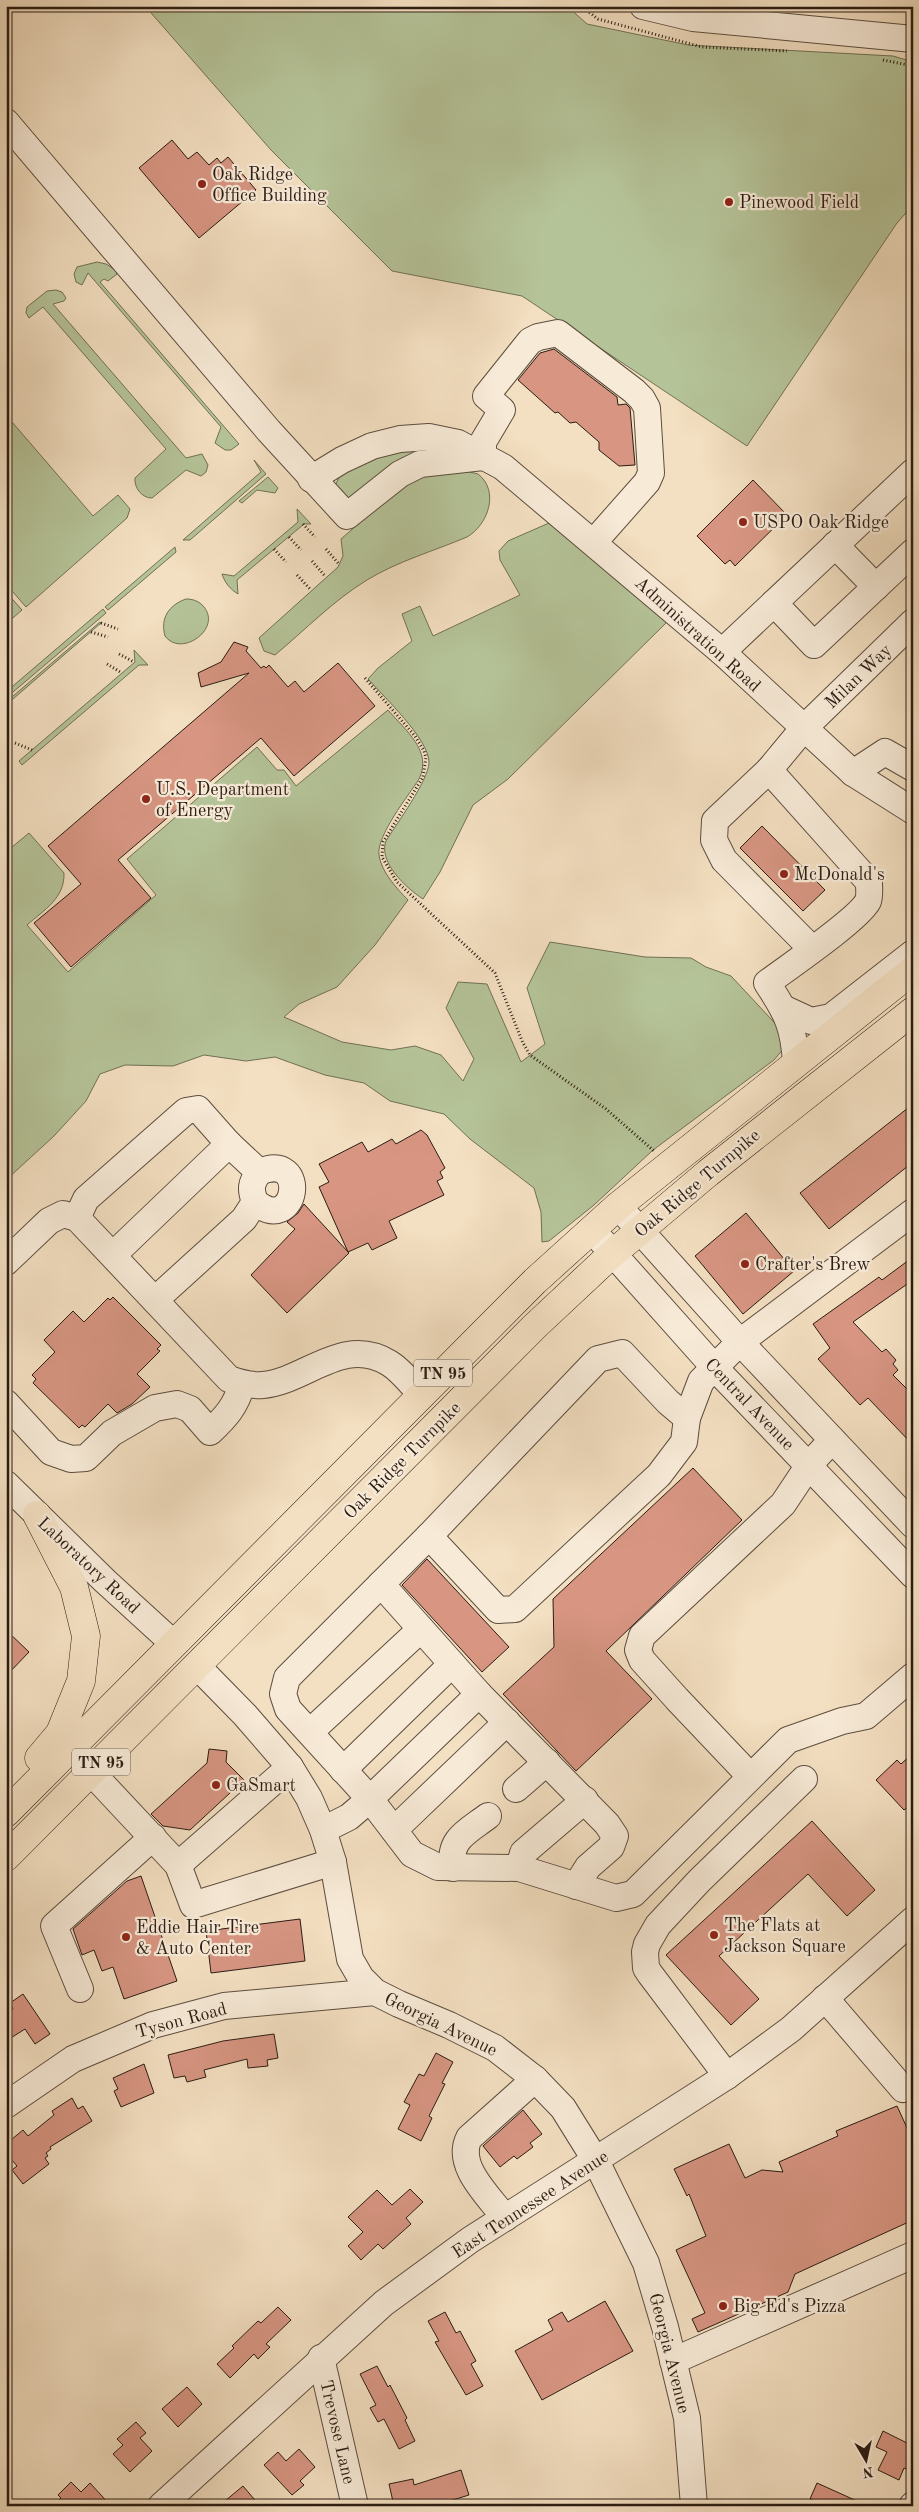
<svg xmlns="http://www.w3.org/2000/svg" width="919" height="2512" viewBox="0 0 919 2512" font-family="'Old Standard TT',serif">
<style>
.green{fill:#b5c398;stroke:#707056}
.building{fill:#d79582;stroke:#2b1c13}
.lines{fill:none;stroke-linecap:round;stroke-linejoin:round}
.minor-casing{stroke:#5d4d3e;stroke-width:28}
.highway-casing{stroke:#2b1c13;stroke-width:29}
.path{stroke:#2b1c13;stroke-width:3;stroke-dasharray:1 2.5;stroke-linecap:butt}
.minor{stroke:#f7ead7;stroke-width:26}
.highway{stroke:#f3dfc1;stroke-width:28}
.poi-dot{fill:#8f2418;stroke:#f7ead7;stroke-width:2}
.labels{text-anchor:middle;stroke-width:4.5;stroke-linejoin:round;paint-order:stroke}
.shield{fill:#f7ead7;stroke:#685a4e;stroke-width:1}
.shield-label{font-size:16px;font-weight:bold;fill:#2b1c13}
.poi-label{font-size:18px;fill:#2b1c13;stroke:#f7ead7;text-anchor:start}
.street-label{font-size:18px;fill:#2b1c13;stroke:#f7ead7}
</style>
<rect width="100%" height="100%" fill="#f3dfc1"/>
<filter id="stains"><feTurbulence type="fractalNoise" baseFrequency=".004" numOctaves="4"/><feColorMatrix values="0 0 0 0 .2 0 0 0 0 .09 0 0 0 0 .02 0 0 0 .5 -.17"/></filter>
<radialGradient id="worn" r=".72"><stop offset=".6" stop-color="#630" stop-opacity="0"/><stop offset="1" stop-color="#630" stop-opacity=".3"/></radialGradient>
<g class="green">
<polygon points="145,6 567,6 587,24 688,45 893,56 913,62 913,205 897,223 747,446 522,296 392,271 271,150"/>
<polygon points="97,262 106,264 117,271 117,274 108,281 104,279 100,282 239,444 231,450 225,450 215,443 221,427 88,273 82,285 76,282 74,274 77,267"/>
<path d="M56 290 62 292 66 298 64 301 53 304 186 458 202 454 208 465 206 472 201 476 186 470 152 498C142 498 134 488 135 478L166 449 43 307 29 318 26 313 27 307 47 291Z"/>
<polygon points="6,415 93,516 118,495 130,509 127,518 26,607 6,584"/>
<path d="M423 450 348 500 335 488C338 460 400 451 423 450Z"/>
<polygon points="254,460 266,474 190,540 183,540 261,472"/>
<path d="M462 470 478 474C500 491 488 525 467 537 434 551 398 561 367 580 334 600 305 630 275 655L264 651 259 638 338 567 343 556 341 539 398 489 426 475Z"/>
<polygon points="268,477 278,488 275,493 257,490 242,503 239,501"/>
<path d="M297 509 311 524H304L237 580 238 594C230 589 225 583 222 574L234 576 298 522Z"/>
<path d="M549 523H555L667 622 508 779 473 805 440 872 423 899C406 888 378 862 386 841 397 823 428 781 429 763 430 740 383 696 368 679L378 668 412 641 402 614 420 606 433 636 520 595 500 560 499 551 508 541Z"/>
<polygon points="175,547 176,552 108,610 105,607"/>
<polygon points="6,592 22,610 6,624"/>
<path d="M186 599C193 599 199 601 204 607 222 629 181 658 165 636 160 618 169 605 186 599Z"/>
<polygon points="103,609 106,613 6,698 6,692"/>
<polygon points="100,622 101,623 6,705 6,702"/>
<polygon points="134,650 148,665 139,665 22,765 19,761 135,662"/>
<path d="M388 710C405 730 433 751 419 779 409 795 376 836 379 855 381 871 396 888 408 900L375 945 337 987 299 1004 284 1017 342 1042 391 1050 415 1046 441 1055 463 1081 474 1059 446 1008 458 982 487 984 521 1062 545 1044 527 988 550 942 645 957 691 958 706 967 731 976 785 1034 784 1048 774 1060 653 1150 594 1205 549 1241 542 1242 541 1212 534 1188 470 1139 444 1114 390 1101 364 1083 325 1075 275 1057 246 1061 204 1055 173 1066 125 1065 100 1074 86 1101 54 1136 6 1180V852L29 833 64 873C65 898 44 910 27 925L68 972 156 895 127 859 257 747 277 770H284L296 786Z"/>
</g>
<g class="building">
<polygon points="172,140 188,159 197,152 209,165 217,158 221,163 228,157 256,190 199,238 139,168"/>
<polygon points="554,349 617,397 618,405 626,404 630,408 635,465 619,466 599,450 599,442 576,422 570,423 558,412 555,413 518,380 540,353"/>
<polygon points="753,480 787,515 735,566 730,560 725,564 697,536"/>
<polygon points="234,642 248,647 246,651 261,668 264,666 266,668 269,665 288,687 295,681 304,692 338,663 375,706 294,776 261,738 118,860 151,898 71,967 34,923 81,884 48,846 249,673 201,687 198,673 221,662"/>
<polygon points="762,826 825,890 803,911 740,848"/>
<polygon points="913,1104 913,1162 829,1229 800,1193"/>
<polygon points="421,1130 427,1135 445,1168 440,1172 443,1178 437,1181 444,1195 389,1221 397,1238 372,1250 368,1243 348,1252 319,1187 329,1182 319,1164 362,1142 368,1152 392,1139 396,1144"/>
<polygon points="304,1204 349,1253 287,1313 251,1275 295,1229 287,1222 298,1213"/>
<polygon points="746,1213 794,1271 743,1314 695,1256"/>
<polygon points="913,1257 913,1280 853,1322 882,1352 886,1349 896,1360 893,1364 898,1370 893,1375 913,1395 913,1445 868,1398 860,1405 818,1359 830,1348 813,1324 879,1277 882,1280"/>
<polygon points="113,1297 161,1345 157,1349 160,1351 137,1374 150,1387 132,1404 117,1413 108,1404 85,1427 82,1425 79,1428 33,1383 36,1379 32,1375 55,1352 44,1340 73,1311 84,1322 108,1298 110,1300"/>
<polygon points="693,1468 742,1520 606,1651 652,1699 576,1771 503,1694 554,1647 553,1599"/>
<polygon points="427,1559 509,1647 482,1672 402,1585"/>
<polygon points="6,1630 29,1652 6,1676"/>
<polygon points="209,1749 227,1751 226,1762 244,1780 190,1830 163,1826 151,1814 207,1763"/>
<polygon points="913,1753 913,1803 904,1810 876,1780 897,1760 901,1764"/>
<polygon points="812,1821 875,1890 847,1916 808,1874 719,1956 759,1999 731,2025 666,1955"/>
<polygon points="141,1876 177,1981 124,1999 113,1967 102,1971 94,1950 82,1955 73,1929 127,1881"/>
<polygon points="300,1919 305,1961 211,1973 206,1931"/>
<polygon points="23,1994 50,2034 35,2044 25,2029 6,2041 6,2013 13,2009 10,2003"/>
<polygon points="274,2034 278,2058 267,2060 268,2066 248,2068 247,2059 204,2070 206,2077 187,2082 185,2076 174,2078 168,2055 223,2041"/>
<polygon points="436,2053 453,2062 442,2083 445,2084 429,2116 432,2118 421,2141 398,2129 410,2105 404,2102 419,2074 424,2076"/>
<polygon points="144,2064 154,2093 121,2107 114,2091 118,2089 113,2078"/>
<polygon points="72,2098 78,2109 83,2106 92,2121 50,2147 51,2149 46,2153 48,2156 45,2158 49,2164 23,2184 12,2170 17,2166 6,2153 6,2144 23,2130 28,2136 54,2115 52,2111"/>
<polygon points="897,2106 913,2141 913,2220 795,2274 788,2292 698,2332 692,2319 705,2313 676,2250 706,2236 689,2194 687,2196 674,2169 729,2144 745,2178 762,2170 783,2172 779,2162 838,2136 836,2131"/>
<polygon points="523,2110 542,2134 530,2143 533,2147 517,2159 514,2156 500,2167 483,2146"/>
<polygon points="410,2189 423,2202 406,2218 411,2224 383,2249 378,2244 361,2260 348,2246 363,2232 348,2217 377,2190 392,2205"/>
<polygon points="605,2301 633,2351 542,2400 515,2351 553,2330 548,2320 562,2312 568,2322"/>
<polygon points="278,2307 291,2320 266,2344 270,2347 258,2359 254,2354 230,2378 217,2364 234,2348 232,2346 258,2321 261,2323"/>
<polygon points="445,2312 456,2333 460,2331 476,2361 471,2364 483,2386 466,2395 435,2342 439,2341 428,2321"/>
<polygon points="377,2366 388,2387 390,2385 407,2418 405,2420 415,2441 399,2449 384,2419 378,2422 370,2408 376,2405 360,2374"/>
<polygon points="187,2387 202,2404 178,2427 162,2409"/>
<polygon points="136,2422 146,2433 140,2438 152,2451 130,2472 113,2454 123,2445 117,2439"/>
<polygon points="883,2431 913,2446 913,2472 904,2468 899,2480 878,2470 887,2452 876,2447"/>
<polygon points="299,2449 315,2467 300,2481 304,2485 292,2495 264,2465 278,2452 286,2461"/>
<polygon points="461,2470 469,2495 433,2506 394,2506 389,2484 413,2479 414,2485"/>
<polygon points="71,2482 81,2492 90,2483 111,2506 53,2506 61,2498 58,2495"/>
<polygon points="817,2483 868,2506 827,2506 810,2499"/>
<polygon points="243,2486 260,2506 219,2506"/>
</g>
<g class="lines">
<defs>
<g id="minor">
<polyline points="643,6 693,18 913,39"/>
<polyline points="6,122 269,431 347,516 400,474 420,464 483,457"/>
<polyline points="483,457 483,442 502,410 486,396 530,341 538,337 558,333 634,391 642,399 647,408 651,473 647,482 594,542"/>
<polyline points="311,479 342,460 372,446 400,439 429,437 458,443 503,467 722,652 853,773 913,811"/>
<polyline points="835,545 876,587"/>
<polyline points="774,603 814,645 913,552"/>
<polyline points="722,652 913,472"/>
<polyline points="769,770 803,729 913,622"/>
<polyline points="853,773 885,752 913,768"/>
<polyline points="785,1009 811,1021 831,1017 913,953"/>
<path d="M796 1063C794 1027 787 1013 767 983 787 968 859 919 868 901 870 896 869 888 869 882L769 770 715 821 714 840 724 860 812 949"/>
<path d="M255 1202C297 1237 310 1150 259 1172"/>
<polyline points="618,1206 740,1342 913,1525"/>
<path d="M77 1218 86 1199 186 1111 198 1109 229 1144 259 1172C251 1183 250 1189 255 1202L244 1219 155 1300"/>
<polyline points="592,1230 714,1367 913,1575"/>
<polyline points="113,1255 229,1144"/>
<path d="M6 1262 49 1221 63 1214 77 1218 229 1379C240 1383 251 1386 263 1385 306 1381 343 1335 389 1363 401 1370 412 1385 422 1395"/>
<path d="M6 1403 51 1452 71 1459 86 1458 112 1433 155 1408 177 1404 190 1409 210 1432C226 1417 236 1406 242 1384"/>
<polyline points="687,1418 668,1402 622,1353 598,1359 429,1536 287,1678 283,1694 288,1709 370,1799 412,1854 438,1867 519,1868 616,1898 633,1894 788,1740 842,1721 866,1716 913,1676"/>
<polyline points="6,1484 105,1581 174,1644"/>
<polyline points="429,1536 498,1610 515,1609 659,1475 684,1442 687,1418 701,1381 740,1342 913,1212"/>
<polyline points="381,1584 479,1694 607,1824 615,1836 611,1847 588,1867 576,1886"/>
<polyline points="197,1666 245,1715 290,1767 309,1798 323,1830 333,1862 350,1959 361,1978 375,1992 399,2004 449,2025 495,2048 535,2079 563,2108 596,2161 646,2263 665,2327 687,2418 694,2506"/>
<polyline points="310,1732 421,1629"/>
<polyline points="343,1770 452,1664"/>
<polyline points="91,1772 178,1865 290,1767"/>
<polyline points="750,1776 677,1699 642,1660 638,1650 642,1636 783,1504 809,1465 832,1440"/>
<polyline points="516,1789 547,1762"/>
<polyline points="323,1830 349,1817 370,1799 479,1694"/>
<polyline points="394,1830 507,1722"/>
<polyline points="178,1865 193,1905 333,1862"/>
<path d="M453 1868C448 1839 467 1832 488 1816"/>
<polyline points="519,1868 523,1853 585,1800"/>
<polyline points="80,1989 54,1926 153,1837"/>
<polyline points="825,1998 903,2089 913,2086"/>
<polyline points="727,2076 650,1974 646,1968 645,1952 647,1944 658,1925 699,1881 804,1779"/>
<polyline points="6,2105 73,2059 153,2025 224,2006 375,1992"/>
<path d="M505 2218C489 2196 455 2166 469 2138L535 2079"/>
<polyline points="321,2358 355,2506"/>
<polyline points="673,2361 913,2255"/>
<polyline points="161,2506 384,2303 470,2240 727,2076 791,2029 913,1920"/>
<polyline points="912,2506 913,2505"/>
</g>
<g id="highway">
<polyline points="37,1515 74,1587 86,1636 81,1681 60,1733 39,1758"/>
<polyline points="6,1813 535,1281 618,1206 913,970"/>
<polyline points="6,1857 534,1327 612,1254 708,1173 913,1011"/>
</g>
</defs>
<use href="#minor" class="minor-casing"/>
<use href="#highway" class="highway-casing"/>
<g class="path">
<polyline points="581,6 598,19 702,47 787,51"/>
<polyline points="883,60 913,66"/>
<polyline points="303,524 315,537"/>
<polyline points="289,537 301,550"/>
<polyline points="274,549 286,562"/>
<polyline points="326,549 338,563"/>
<polyline points="312,561 325,576"/>
<polyline points="297,575 310,589"/>
<polyline points="101,623 118,629"/>
<polyline points="91,632 108,637"/>
<polyline points="119,654 134,662"/>
<polyline points="107,664 122,673"/>
<polyline points="365,678 415,736 424,751 426,758 423,777 383,842 382,857 397,882 495,973 523,1043 530,1055 606,1109 654,1151"/>
<polyline points="15,743 32,750"/>
</g>
<use href="#minor" class="minor"/>
<use href="#highway" class="highway"/>
</g>
<g class="poi-dot">
<circle cx="202" cy="184" r="5"/>
<circle cx="729" cy="202" r="5"/>
<circle cx="743" cy="522" r="5"/>
<circle cx="146" cy="799" r="5"/>
<circle cx="784" cy="874" r="5"/>
<circle cx="745" cy="1264" r="5"/>
<circle cx="216" cy="1785" r="5"/>
<circle cx="714" cy="1935" r="5"/>
<circle cx="126" cy="1937" r="5"/>
<circle cx="723" cy="2306" r="5"/>
</g>
<g class="labels">
<g class="shield">
<rect x="414" y="1359.5" width="58" height="27" rx="4"/>
<rect x="72" y="1748.5" width="58" height="27" rx="4"/>
</g>
<g class="shield-label">
<text x="443" y="1379">TN 95</text>
<text x="101" y="1768">TN 95</text>
</g>
<g class="poi-label">
<text x="212" y="180">Oak Ridge<tspan x="212" dy="21">Office Building</tspan></text>
<text x="739" y="208">Pinewood Field</text>
<text x="753" y="528">USPO Oak Ridge</text>
<text x="156" y="795">U.S. Department<tspan x="156" dy="21">of Energy</tspan></text>
<text x="794" y="880">McDonald's</text>
<text x="755" y="1270">Crafter's Brew</text>
<text x="226" y="1791">GaSmart</text>
<text x="724" y="1931">The Flats at<tspan x="724" dy="21">Jackson Square</tspan></text>
<text x="136" y="1933">Eddie Hair Tire<tspan x="136" dy="21">&amp; Auto Center</tspan></text>
<text x="733" y="2312">Big Ed's Pizza</text>
</g>
<g class="street-label">
<text transform="translate(698 634) rotate(42)" y="6">Administration Road</text>
<text transform="translate(858 676) rotate(-44)" y="6">Milan Way</text>
<text transform="translate(697 1183) rotate(-40)" y="6">Oak Ridge Turnpike</text>
<text transform="translate(750 1404) rotate(46)" y="6">Central Avenue</text>
<text transform="translate(402 1460) rotate(-45)" y="6">Oak Ridge Turnpike</text>
<text transform="translate(89 1565) rotate(43)" y="6">Laboratory Road</text>
<text transform="translate(181 2020) rotate(-15)" y="6">Tyson Road</text>
<text transform="translate(441 2024) rotate(26)" y="6">Georgia Avenue</text>
<text transform="translate(530 2204) rotate(-33)" y="6">East Tennessee Avenue</text>
<text transform="translate(670 2353) rotate(76)" y="6">Georgia Avenue</text>
<text transform="translate(338 2432) rotate(77)" y="6">Trevose Lane</text>
</g>
</g>
<rect width="919" height="2512" fill="none" stroke="#f3dfc1" stroke-width="25"/>
<rect x="8" y="8" width="904" height="2497" fill="none" stroke="#2b1c13" stroke-width="2.5"/>
<rect x="12" y="12" width="894" height="2487" fill="none" stroke="#2b1c13"/>
<g transform="translate(866 2460) rotate(171)" stroke="#f7ead7" stroke-width="4" paint-order="stroke">
<path d="M0-4L9 19L0 12L-9 19Z" fill="#2b1c13"/>
<text y="-8" font-size="14" font-weight="bold" text-anchor="middle" fill="#2b1c13">N</text>
</g>
<rect width="100%" height="100%" filter="url(#stains)"/>
<rect width="100%" height="100%" fill="url(#worn)"/>
</svg>
